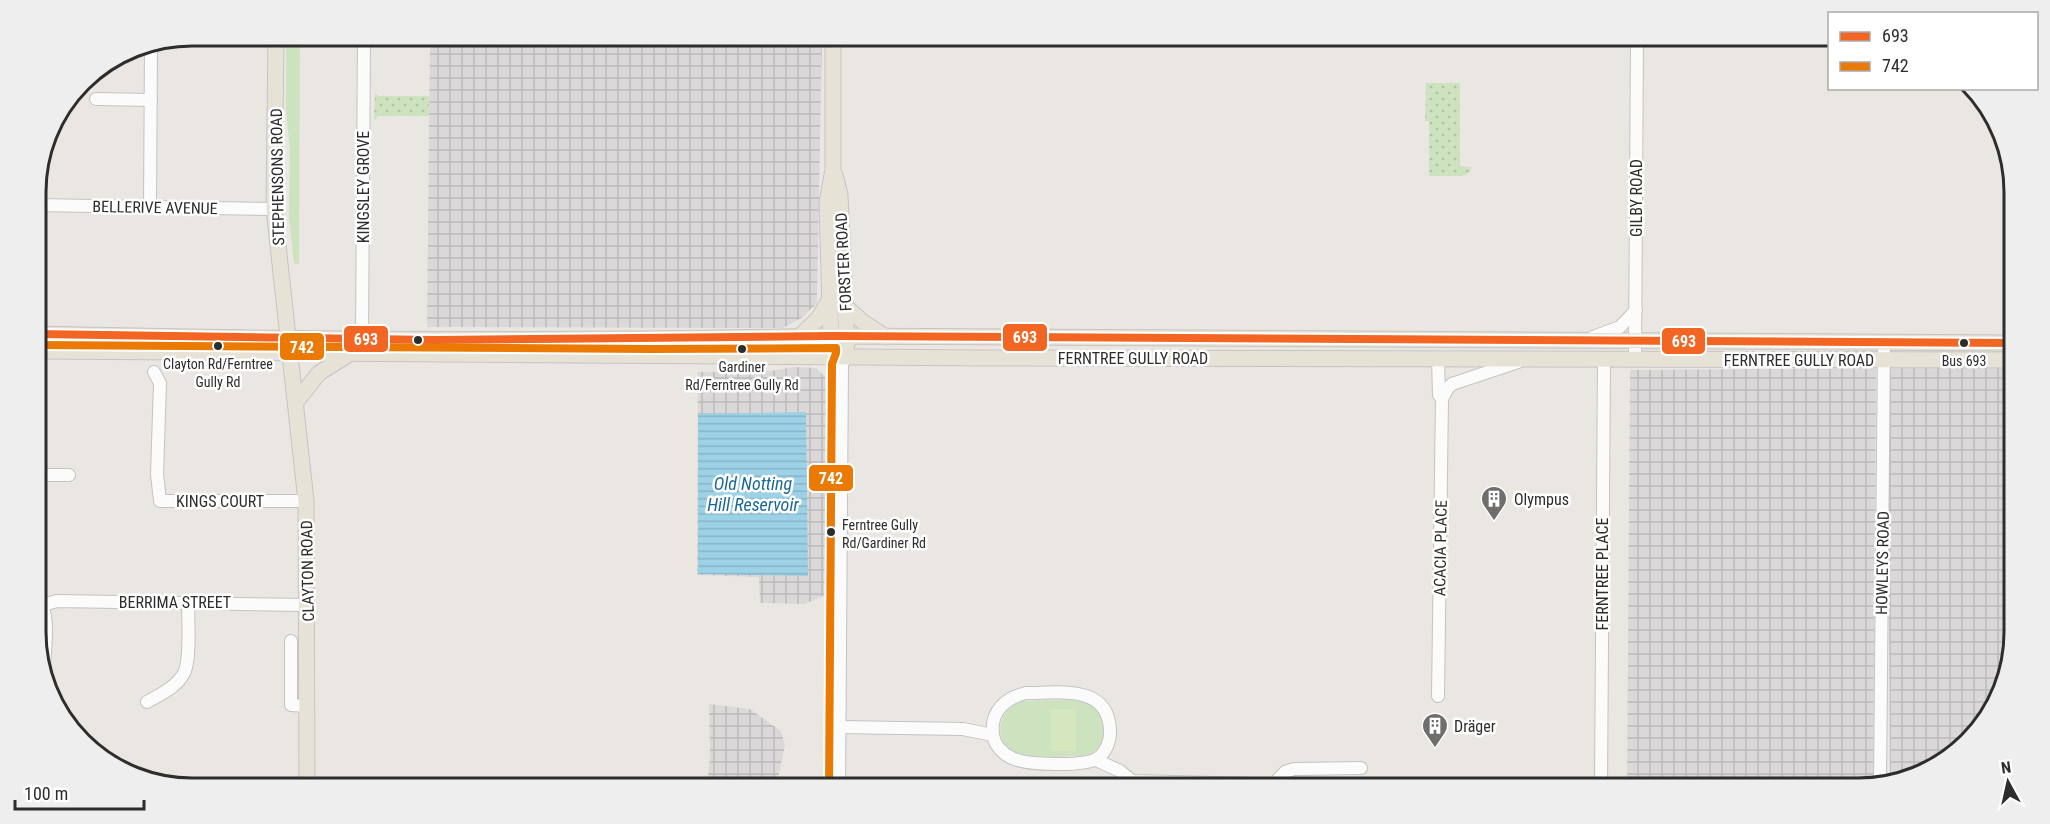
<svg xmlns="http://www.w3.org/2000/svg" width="2050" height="824" viewBox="0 0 2050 824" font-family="'Roboto Condensed',sans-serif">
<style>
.industrial{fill:url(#industrial-grid)}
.grass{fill:#cde3bf}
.park{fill:url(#park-dots)}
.pitch{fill:#d6e6bd}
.water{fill:url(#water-rules)}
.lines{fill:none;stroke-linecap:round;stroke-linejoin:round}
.minor-casing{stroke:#c4c3c3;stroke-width:14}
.major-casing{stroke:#c6c4c3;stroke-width:17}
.minor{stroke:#fcfbfb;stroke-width:12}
.major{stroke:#e6e3d6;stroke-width:15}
.bus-1-casing{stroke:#fff;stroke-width:12}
.bus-2-casing{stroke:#fff;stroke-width:12}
.bus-1{stroke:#f26522;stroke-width:8}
.bus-2{stroke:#ea7a04;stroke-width:8}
.bus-dot{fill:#2d2d2d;stroke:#fff;stroke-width:2}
.labels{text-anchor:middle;stroke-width:5;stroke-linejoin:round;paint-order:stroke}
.bus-label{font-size:14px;fill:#2d2d2d;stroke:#fff}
.street-label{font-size:16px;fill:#2d2d2d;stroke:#fff}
.poi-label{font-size:16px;fill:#2d2d2d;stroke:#fff;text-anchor:start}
.water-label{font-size:18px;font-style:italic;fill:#176896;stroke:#fff}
.rim{fill:none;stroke:#2d2d2d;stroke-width:3}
.line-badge{stroke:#fff;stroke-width:2}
.badge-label{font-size:16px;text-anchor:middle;font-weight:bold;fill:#fff}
</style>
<defs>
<pattern id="industrial-grid" width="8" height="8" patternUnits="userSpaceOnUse" patternTransform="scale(1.5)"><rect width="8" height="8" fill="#dbd8da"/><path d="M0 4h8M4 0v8" fill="none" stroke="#bcbabb"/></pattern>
<pattern id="park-dots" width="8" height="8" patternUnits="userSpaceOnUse" patternTransform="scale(1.5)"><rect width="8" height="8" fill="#cde3bf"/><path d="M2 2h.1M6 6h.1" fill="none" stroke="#b0c3a4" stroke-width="1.8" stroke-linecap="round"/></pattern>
<pattern id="water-rules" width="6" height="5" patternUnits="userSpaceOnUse" patternTransform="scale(1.5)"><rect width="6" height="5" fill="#9cd1e6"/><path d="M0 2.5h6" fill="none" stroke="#87b4c6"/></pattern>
</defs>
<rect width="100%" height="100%" fill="#eae7e3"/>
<g class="industrial">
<polygon points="430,36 822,36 817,303 803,317 783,328 427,327"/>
<polygon points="1888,365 2013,365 2014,631 2006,682 1952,756 1890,779"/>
<polygon points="796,367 816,368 825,377 829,485 828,594 804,604 760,603 759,577 697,575 698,372 770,371"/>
<polygon points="1876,368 1873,786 1867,788 1627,788 1630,370"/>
<polygon points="709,704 750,709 781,731 785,745 776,788 736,788 707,785 710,758"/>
</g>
<g class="grass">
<polygon points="286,36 300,36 299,264 294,264 289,217 290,151 286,110"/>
<path d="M1025 701C1043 701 1074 697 1089 704 1110 713 1109 749 1086 756 1082 757 1077 756 1073 756 1058 756 1031 760 1017 754 990 744 998 705 1025 701Z"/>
</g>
<g class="park">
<polygon points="1426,83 1460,83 1460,166 1471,167 1470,173 1461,176 1429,176 1429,121 1425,121"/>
<polygon points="375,93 379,96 429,96 429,116 379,116 374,120"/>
</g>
<rect class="pitch" x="1051" y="709" width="25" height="42"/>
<polygon class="water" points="806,412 808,576 698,574 698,414"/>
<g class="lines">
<defs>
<g id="minor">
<polyline points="96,99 151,100"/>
<polyline points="36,205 274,209"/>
<polyline points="150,206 151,44"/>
<polyline points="1593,337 1620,327 1636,310"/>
<polyline points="362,338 364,36"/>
<polyline points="1635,359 1637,36"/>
<polyline points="154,372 160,383 157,474 160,501 306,501"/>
<polyline points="1442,399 1448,388 1452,384 1518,362"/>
<polyline points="38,475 69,475"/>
<path d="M39 599C51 617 44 650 44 671"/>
<polyline points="43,605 57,601 308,605"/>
<polyline points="291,641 291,705 307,706"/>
<path d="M1026 693C1059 693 1108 684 1110 730 1111 740 1106 752 1098 758 1085 767 1026 765 1012 758 1003 754 994 745 993 734 990 711 1006 698 1026 693Z"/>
<polyline points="1438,696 1442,399 1439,395 1438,359"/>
<path d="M147 702C159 695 177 687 184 673 191 659 188 619 188 603"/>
<polyline points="839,727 963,729 993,735"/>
<polyline points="1096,760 1120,771 1132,781 1256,784 1264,788"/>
<polyline points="1880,783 1884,343"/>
<polyline points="839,788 842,364 847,356"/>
<polyline points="1270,788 1285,772 1294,769 1361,768"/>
<polyline points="1601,788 1604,359"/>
</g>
<g id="major">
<polyline points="276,36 274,209 306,501 307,788"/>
<polyline points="835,175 840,195 847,345"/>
<polyline points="845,306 863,322 886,337"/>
<path d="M37 334C302 340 567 342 831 336L2013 343"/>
<polyline points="799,337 819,318 829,300"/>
<polyline points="831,344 827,203 833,169 833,36"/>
<polyline points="37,351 987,358 2013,360"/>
<polyline points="296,402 319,373 348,355"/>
</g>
</defs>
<use href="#minor" class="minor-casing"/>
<use href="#major" class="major-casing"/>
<use href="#minor" class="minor"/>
<use href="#major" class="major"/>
<defs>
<polyline id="bus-1" points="37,334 434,340 831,336 2013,343"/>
<polyline id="bus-2" points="37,345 651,349 836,348 836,353 832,364 829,788"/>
</defs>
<use href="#bus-1" class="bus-1-casing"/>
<use href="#bus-2" class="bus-2-casing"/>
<use href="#bus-1" class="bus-1"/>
<use href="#bus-2" class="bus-2"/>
</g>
<defs>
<symbol id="building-pin" viewBox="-11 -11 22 30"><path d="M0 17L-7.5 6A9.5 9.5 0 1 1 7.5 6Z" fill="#6f6e6d" stroke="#fff"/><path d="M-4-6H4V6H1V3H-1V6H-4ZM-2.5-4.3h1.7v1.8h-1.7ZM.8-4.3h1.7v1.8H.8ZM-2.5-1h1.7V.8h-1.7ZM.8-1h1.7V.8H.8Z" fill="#fff"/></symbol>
</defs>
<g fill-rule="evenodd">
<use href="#building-pin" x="1479" y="484" width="30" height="40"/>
<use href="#building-pin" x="1420" y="711" width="30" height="40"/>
</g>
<g class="bus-dot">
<circle cx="418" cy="340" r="5"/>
<circle cx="1964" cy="343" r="5"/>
<circle cx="218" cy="346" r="5"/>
<circle cx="742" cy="349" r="5"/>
<circle cx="831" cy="532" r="5"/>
</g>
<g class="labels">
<g class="bus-label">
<text x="1964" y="366">Bus 693</text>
<text x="218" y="369">Clayton Rd/Ferntree<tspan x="218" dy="18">Gully Rd</tspan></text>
<text x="742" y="372">Gardiner<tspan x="742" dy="18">Rd/Ferntree Gully Rd</tspan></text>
<text x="842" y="530" text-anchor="start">Ferntree Gully<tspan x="842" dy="18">Rd/Gardiner Rd</tspan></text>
</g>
<g class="street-label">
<text transform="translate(277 177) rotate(-91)" y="6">STEPHENSONS ROAD</text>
<text transform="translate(363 187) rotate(-90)" y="6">KINGSLEY GROVE</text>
<text transform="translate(1636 198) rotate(-90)" y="6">GILBY ROAD</text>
<text transform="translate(155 207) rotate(1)" y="6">BELLERIVE AVENUE</text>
<text transform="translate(843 262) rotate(-93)" y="6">FORSTER ROAD</text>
<text x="1133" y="364">FERNTREE GULLY ROAD</text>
<text x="1799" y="366">FERNTREE GULLY ROAD</text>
<text x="220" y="507">KINGS COURT</text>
<text transform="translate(1440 548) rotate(-89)" y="6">ACACIA PLACE</text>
<text transform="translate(1882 563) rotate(-89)" y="6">HOWLEYS ROAD</text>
<text transform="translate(307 571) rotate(-91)" y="6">CLAYTON ROAD</text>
<text transform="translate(1602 574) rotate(-90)" y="6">FERNTREE PLACE</text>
<text x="175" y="608">BERRIMA STREET</text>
</g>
<g class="poi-label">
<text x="1514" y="505">Olympus</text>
<text x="1454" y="732">Dräger</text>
</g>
<g class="water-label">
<text x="753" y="490">Old Notting<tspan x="753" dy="21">Hill Reservoir</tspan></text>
</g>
</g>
<path d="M0 0H2050V824H0ZM192 46H1858A146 146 0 0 1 2004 192V632A146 146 0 0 1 1858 778H192A146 146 0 0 1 46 632V192A146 146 0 0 1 192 46Z" fill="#eee" fill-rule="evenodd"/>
<path class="rim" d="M192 46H1858A146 146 0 0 1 2004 192V632A146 146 0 0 1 1858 778H192A146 146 0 0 1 46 632V192A146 146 0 0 1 192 46Z"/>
<g class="line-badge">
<rect x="1002" y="323" width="46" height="29" rx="6" fill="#f26522"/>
<rect x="343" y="325" width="46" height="28" rx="6" fill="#f26522"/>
<rect x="1661" y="327" width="45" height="28" rx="6" fill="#f26522"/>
<rect x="279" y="332" width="46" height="29" rx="6" fill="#ea7a04"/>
<rect x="808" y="464" width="46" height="28" rx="6" fill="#ea7a04"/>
</g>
<g class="badge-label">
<text x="1025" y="343">693</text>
<text x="366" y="345">693</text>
<text x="1684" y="347">693</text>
<text x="302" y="353">742</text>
<text x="831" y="484">742</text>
</g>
<rect x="1828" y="12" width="210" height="78" fill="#ffffff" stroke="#ababab" stroke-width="1.5"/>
<rect x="1840" y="32" width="30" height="9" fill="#f26522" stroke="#ababab" stroke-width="1.5"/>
<text x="1882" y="42" font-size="18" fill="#2d2d2d">693</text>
<rect x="1840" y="62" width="30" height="9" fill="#ea7a04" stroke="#ababab" stroke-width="1.5"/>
<text x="1882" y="72" font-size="18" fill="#2d2d2d">742</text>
<g transform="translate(2008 782) rotate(352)" stroke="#ffffff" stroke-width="4.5" paint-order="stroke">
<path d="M0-4.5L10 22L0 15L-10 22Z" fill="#2d2d2d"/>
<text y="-9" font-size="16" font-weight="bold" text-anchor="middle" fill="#2d2d2d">N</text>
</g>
<path d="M15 800v9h129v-9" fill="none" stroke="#2d2d2d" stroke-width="3"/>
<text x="24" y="800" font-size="18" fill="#2d2d2d" stroke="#ffffff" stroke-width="4.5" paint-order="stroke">100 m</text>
</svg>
